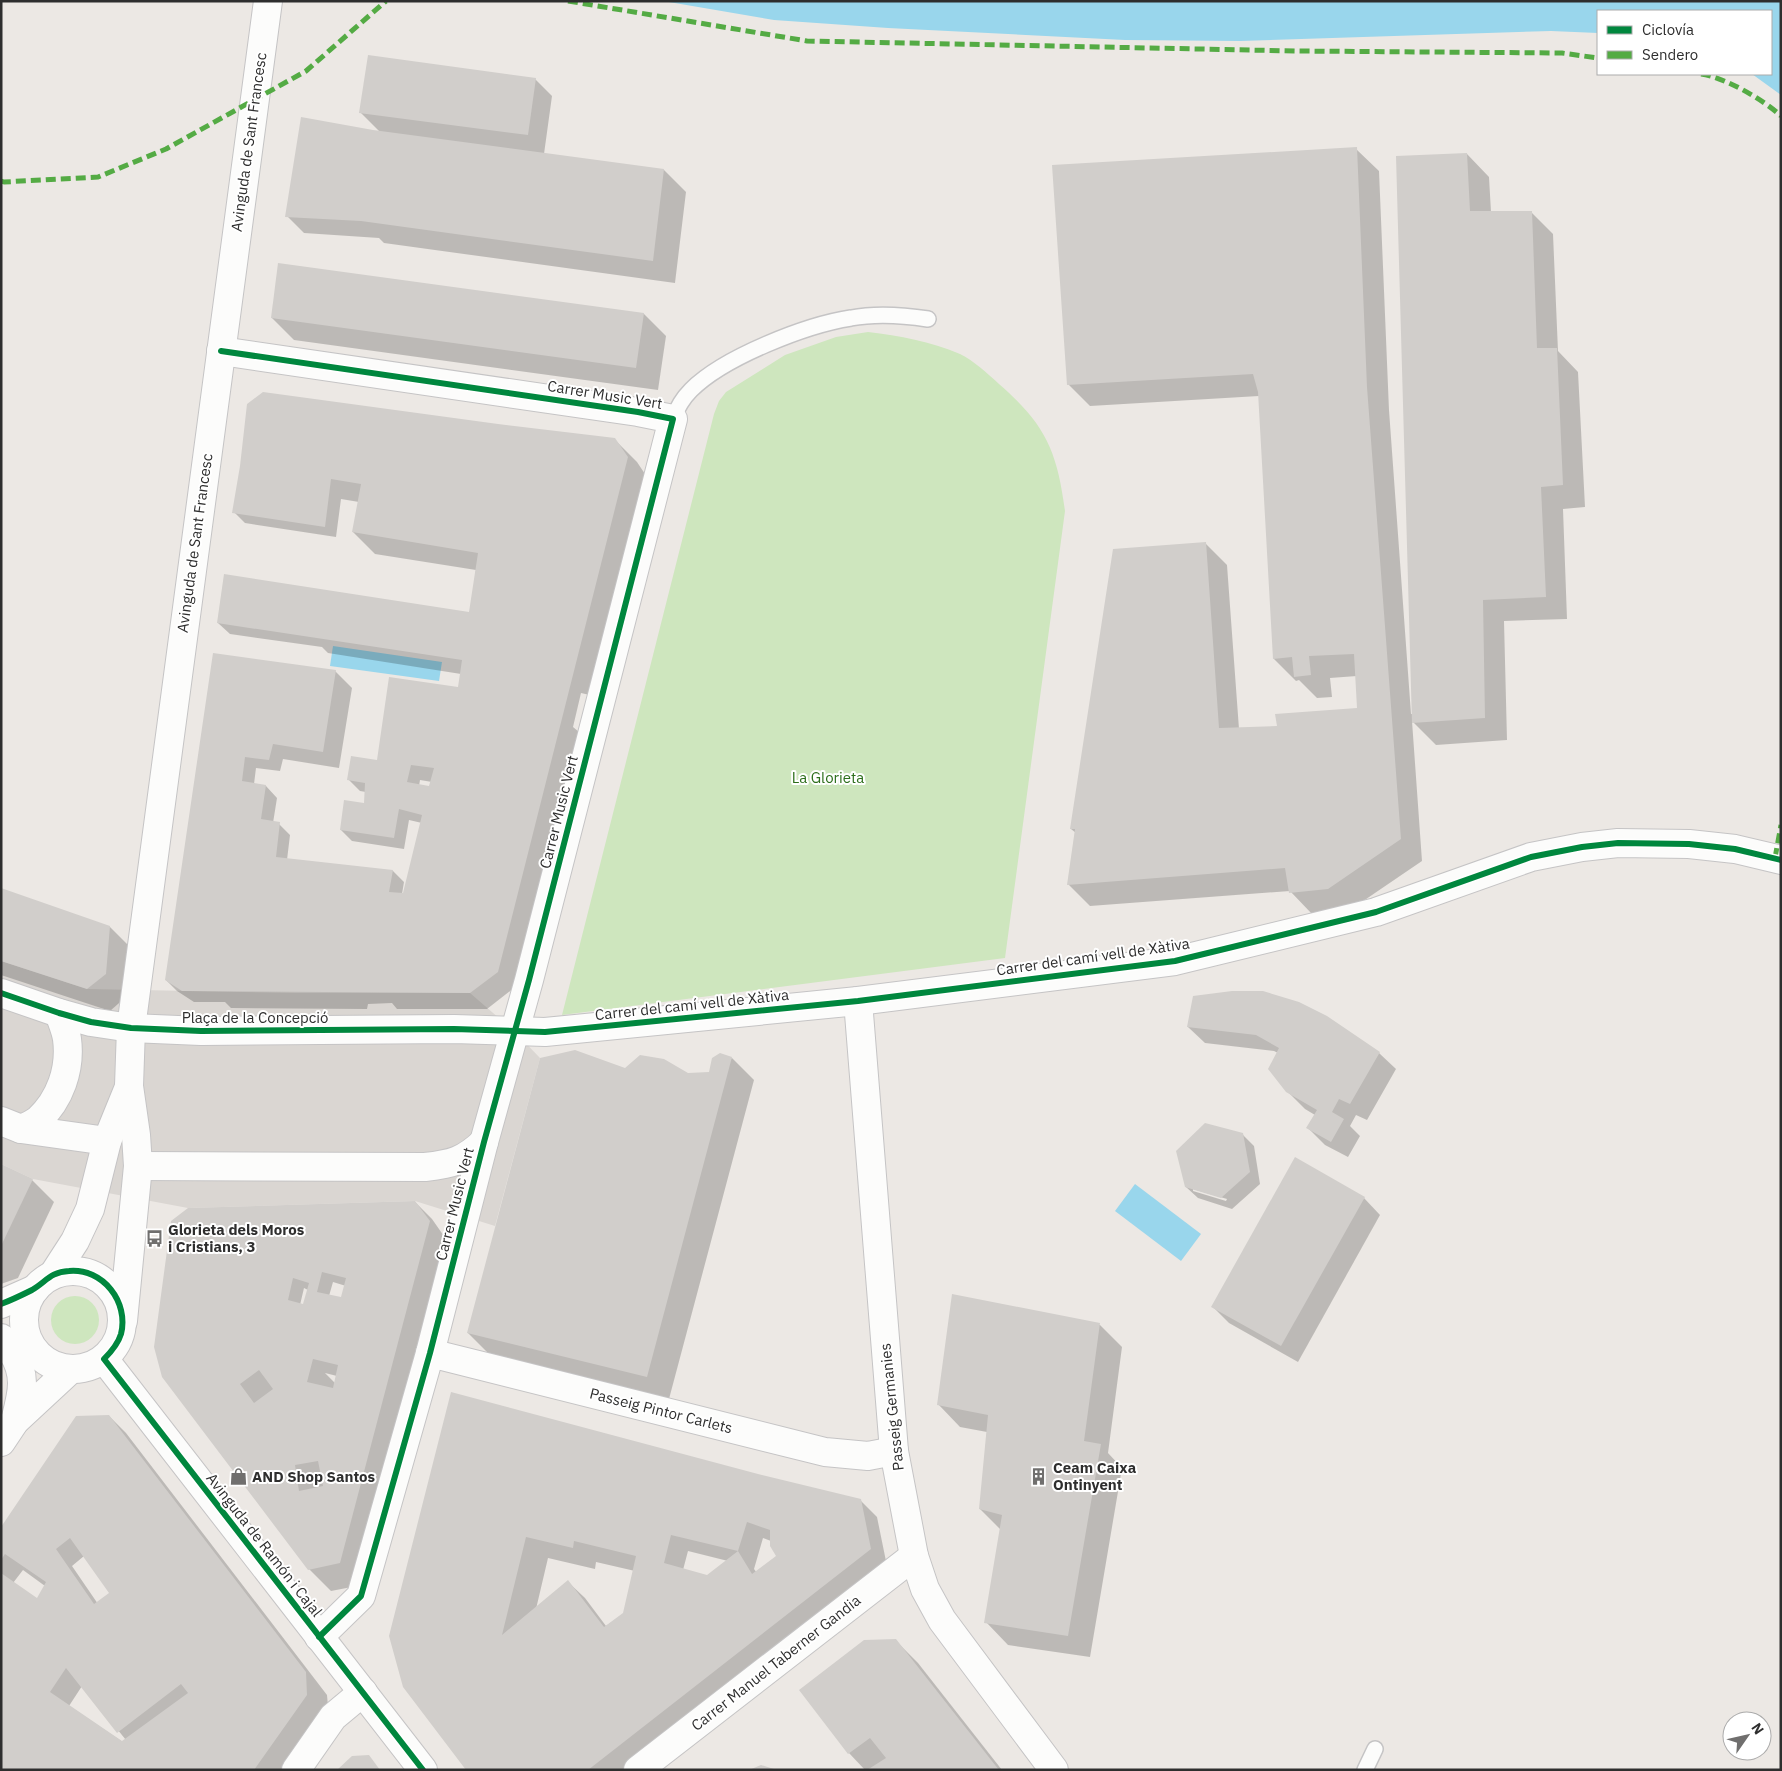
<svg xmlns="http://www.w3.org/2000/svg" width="1782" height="1771" viewBox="0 0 1782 1771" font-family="'IBM Plex Sans',sans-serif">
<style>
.green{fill:#cee6be}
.plaza{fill:#dad6d2}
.water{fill:#99d6ec}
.shadow{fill:#0003;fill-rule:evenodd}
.building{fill:#d1cecb;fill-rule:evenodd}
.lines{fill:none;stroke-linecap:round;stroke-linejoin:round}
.lane-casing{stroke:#c5c4c5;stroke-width:18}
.street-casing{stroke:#c5c4c5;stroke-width:30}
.secondary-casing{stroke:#c5c4c5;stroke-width:30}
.lane{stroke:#fcfcfb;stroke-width:15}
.street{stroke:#fcfcfb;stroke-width:28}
.secondary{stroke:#fcfcfb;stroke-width:28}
.quiet{stroke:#54ab44;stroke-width:5;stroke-dasharray:10 5;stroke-linecap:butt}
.cycleway-casing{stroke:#fff;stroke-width:9}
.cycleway{stroke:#00873e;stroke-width:6}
.labels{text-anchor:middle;stroke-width:4;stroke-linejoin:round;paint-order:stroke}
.street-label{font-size:15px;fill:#2e2e2e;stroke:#fff}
.park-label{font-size:15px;fill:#2c6e1b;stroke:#fff}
.poi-label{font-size:15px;font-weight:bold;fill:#2e2e2e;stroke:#fff;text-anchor:start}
</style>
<rect width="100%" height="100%" fill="#ece8e4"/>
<g class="green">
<path d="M868 332C900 336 930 341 960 354 974 361 987 373 999 384 1045 424 1057 450 1065 511L1005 958 562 1015 714 414 719 401 726 392 785 355 836 337Z"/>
<circle cx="75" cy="1320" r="24"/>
</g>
<polygon class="plaza" points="1,961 87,989 295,993 470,993 515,1032 540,1058 495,1226 415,1201 188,1208 33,1179 1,1164"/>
<g class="water">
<polygon points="663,1 1781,1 1781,95 1752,74 1771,74 1771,11 1598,11 1598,33 1551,31 1240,41 1125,40 888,28 774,20"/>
<polygon points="333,646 442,662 439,681 330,666"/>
<polygon points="1135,1184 1201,1234 1181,1261 1115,1211"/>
</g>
<g class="shadow">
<polygon points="535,79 552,96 544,154 664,170 686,192 675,283 384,243 379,238 304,233 287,216 380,132 361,113"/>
<polygon points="1356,149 1379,171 1389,410 1411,714 1413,714 1467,154 1489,177 1491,212 1531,212 1553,234 1558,351 1578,372 1585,507 1563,509 1567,619 1504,621 1507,740 1436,745 1412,721 1422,861 1350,910 1312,914 1290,891 1090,906 1068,884 1076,833 1071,829 1205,543 1227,565 1239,729 1278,728 1358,709 1357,676 1330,678 1332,697 1317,698 1299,680 1296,681 1274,659 1259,396 1090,406 1068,384"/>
<polygon points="279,265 644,314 666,336 658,390 294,340 272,318"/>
<path d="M614 439 637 462 649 480 594 696 581 693 573 727 579 732 514 988 487 1009H397L392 1003 368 1004 367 1009 231 1008 225 1002H194L177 991 166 980 202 733 335 671 352 688 339 768 283 759 280 771 256 768 254 784 266 786 277 798 273 823 279 824 290 835 287 860 393 871 404 882 402 894 404 896 422 823 409 820 404 849 352 841 341 830 365 804 366 792 360 791 349 780 378 762 459 689 461 674 328 653 322 647 230 634 218 623 470 614 476 570 375 554 353 532 359 502 341 499 336 537 245 523 234 512 242 466ZM420 780 432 782 429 787 419 786Z"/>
<polygon points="1,889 110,927 132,949 127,996 110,1011 1,975"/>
<polygon points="1194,998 1379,1053 1396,1069 1367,1120 1356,1115 1350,1126 1360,1136 1348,1157 1325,1145 1308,1128 1315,1115 1305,1109 1287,1091 1278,1053 1274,1051 1205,1043 1188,1027"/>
<polygon points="732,1058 754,1080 669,1399 490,1355 468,1333 625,1069 687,1074 710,1073"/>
<path d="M1243 1135 1254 1146 1260 1184 1232 1209 1198 1198 1186 1187ZM1193 1189 1227 1199 1226 1201 1193 1191Z"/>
<polygon points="1,1166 32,1180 54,1202 18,1278 1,1284"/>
<polygon points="1364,1198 1380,1215 1298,1362 1229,1323 1212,1306"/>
<path d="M415 1202 432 1219 446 1239 362 1585 331 1591 309 1569 163 1376 188 1209ZM333 1282 346 1286 342 1300 329 1296ZM304 1288 308 1290 304 1306 300 1305ZM325 1373 337 1376 335 1383Z"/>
<polygon points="953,1296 1100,1325 1122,1347 1108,1453 1122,1468 1090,1657 1008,1645 986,1622 1001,1530 980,1509 987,1432 960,1427 938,1404"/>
<path d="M452 1394 758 1475 860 1500 877 1517 887 1566 626 1770H468ZM763 1538 771 1541 778 1556 757 1573 754 1569ZM688 1551 728 1561 707 1576 683 1570ZM548 1558 595 1569 596 1562 635 1571 624 1614 606 1626 585 1598 568 1582 536 1609Z"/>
<path d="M109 1416 126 1433 327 1695 329 1717 291 1770H1V1530ZM84 1556 111 1593 98 1604 72 1566ZM23 1570 45 1586 37 1600 13 1583ZM82 1686 126 1740 124 1743 69 1706Z"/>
<polygon points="896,1641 918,1663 1002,1770 865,1770 849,1753"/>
</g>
<g class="building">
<polygon points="368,55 536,78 528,135 359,113"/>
<polygon points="301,117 373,130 664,169 653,261 361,221 285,217"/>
<polygon points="1357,147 1367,387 1401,839 1328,889 1289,893 1285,868 1067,885 1075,829 1070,829 1113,549 1206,542 1219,728 1277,726 1275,714 1357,708 1354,654 1309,656 1311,675 1294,677 1292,657 1273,659 1258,392 1253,374 1067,385 1052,165"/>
<polygon points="1467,153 1470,211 1532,211 1537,348 1557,348 1563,485 1541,487 1546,597 1483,600 1485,718 1412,723 1396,156"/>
<polygon points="278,263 644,313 636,368 271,318"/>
<path d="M263 392 498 424 615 438 628 457 498 972 470 993 182 991 165 980 213 653 336 670 323 752 273 744 269 760 245 757 242 781 266 785 261 819 280 822 276 857 393 870 389 892 403 893 422 815 399 809 394 838 340 830 344 800 364 803 365 783 347 780 351 756 377 760 389 677 458 687 462 660 217 623 224 574 469 612 478 553 352 532 361 484 331 479 325 527 232 513 240 466 247 404ZM411 765 434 768 429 786 407 782Z"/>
<polygon points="1,888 110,926 106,974 87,989 1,961"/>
<polygon points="1232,991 1263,991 1299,1002 1327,1016 1380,1052 1350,1104 1339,1099 1332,1112 1344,1119 1331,1142 1306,1128 1317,1110 1286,1092 1268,1069 1279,1048 1256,1035 1187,1027 1193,996"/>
<polygon points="575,1050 625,1068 640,1055 664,1059 688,1073 709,1072 712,1058 720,1053 732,1057 647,1377 467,1333 540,1058"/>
<polygon points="1205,1123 1243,1133 1250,1172 1221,1198 1185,1187 1176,1151"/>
<polygon points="1295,1157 1365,1197 1281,1346 1211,1307"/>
<polygon points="1,1164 33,1179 1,1246"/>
<path d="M415 1201 430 1221 340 1563 308 1570 162 1377 154 1347 171 1221 188 1208ZM322 1272 346 1278 341 1297 317 1292ZM293 1278 309 1283 303 1304 288 1300ZM313 1359 338 1365 333 1388 307 1382ZM259 1370 273 1389 254 1403 240 1384ZM318 1461 323 1486 299 1491 295 1465Z"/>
<polygon points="952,1294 1100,1323 1084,1441 1101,1444 1068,1636 984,1623 1002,1515 979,1509 988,1415 937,1405"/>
<path d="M451 1392 758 1474 861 1499 871 1549 588 1770H466L403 1687 389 1636ZM747 1522 770 1530V1546L776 1556 752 1574 738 1551ZM671 1535 738 1551 707 1575 664 1563ZM526 1537 573 1548 574 1541 636 1556 623 1613 604 1627 568 1580 502 1635Z"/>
<path d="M109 1415 306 1672 307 1695 254 1770H1V1573L37 1598 46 1582 5 1554 1 1560V1527L76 1416ZM70 1538 109 1593 94 1604 56 1549ZM66 1668 117 1733 181 1684 188 1693 122 1741 50 1692Z"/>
<polygon points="896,1639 999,1770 867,1770 886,1758 870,1738 848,1754 799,1690 864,1640"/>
<polygon points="369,1755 380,1770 337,1770 352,1756"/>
<polygon points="761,1765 774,1769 774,1770 749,1770"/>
</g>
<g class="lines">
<defs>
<g id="lane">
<path d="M673 419C677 408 683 398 691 390 724 357 806 325 851 318 877 313 902 315 928 319"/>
<polyline points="1365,1770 1375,1749"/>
</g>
<g id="street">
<polyline points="221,351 638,412 673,419 529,980 484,1142 430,1353 361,1596 319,1637"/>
<polyline points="1,993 59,1013 91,1022 131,1028 201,1031 454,1029 545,1032 858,1001 1175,961 1376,912 1531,857 1582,847 1618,843 1689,844 1735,849 1781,860"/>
<polyline points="858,1001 894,1451 914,1556 925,1589 942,1620 1054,1770"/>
<polyline points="1,1121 21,1129 107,1141"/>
<path d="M21 1129C26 1127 33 1124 38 1120 60 1100 71 1069 67 1039 66 1031 62 1022 59 1013"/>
<path d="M138 1166 425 1167C452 1164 464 1161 484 1142"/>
<path d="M1 1338C6 1342 8 1346 11 1350 28 1375 22 1394 15 1421"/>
<polyline points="430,1353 825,1452 868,1456 894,1451"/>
<polyline points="1,1442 15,1421 70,1370"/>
<polyline points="296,1770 333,1717 363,1692"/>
<polyline points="638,1770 914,1556"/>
</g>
<g id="secondary">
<circle cx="73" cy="1320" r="49"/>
<polyline points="53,1275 75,1241 90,1209 107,1141 129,1087"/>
<polyline points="1,1304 35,1289"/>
<polyline points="123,1321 138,1166 136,1135 129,1086 131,1028 268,1"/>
<polyline points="104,1359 423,1770"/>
</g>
</defs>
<use href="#lane" class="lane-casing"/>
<use href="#street" class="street-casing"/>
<use href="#secondary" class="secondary-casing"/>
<use href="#lane" class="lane"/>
<use href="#street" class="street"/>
<use href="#secondary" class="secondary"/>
<g class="quiet">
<polyline points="568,1 807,41 1297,51 1562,53 1598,58"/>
<path d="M1701 74C1724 77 1764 100 1781 116"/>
<polyline points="1,181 4,182 98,177 166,149 306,71 386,1"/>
<polyline points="1775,858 1781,825"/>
</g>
<defs>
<g id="cycleway">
<polyline points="221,351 638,412 673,419 529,980 484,1142 430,1353 361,1596 319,1637"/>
<polyline points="1,993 59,1013 91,1022 131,1028 201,1031 454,1029 545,1032 858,1001 1175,961 1376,912 1531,857 1582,847 1618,843 1689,844 1735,849 1781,860"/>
<path d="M1 1304C12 1300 22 1295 32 1290 46 1282 50 1272 69 1271 103 1268 129 1302 121 1334 118 1344 111 1352 104 1359L423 1770"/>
</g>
</defs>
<use href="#cycleway" class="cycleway-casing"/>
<use href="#cycleway" class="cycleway"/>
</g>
<defs>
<symbol id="bus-bare" viewBox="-9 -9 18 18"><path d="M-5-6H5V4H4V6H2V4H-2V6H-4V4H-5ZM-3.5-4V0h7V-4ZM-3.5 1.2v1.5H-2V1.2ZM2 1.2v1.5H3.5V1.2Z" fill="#706f6e" stroke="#fff" stroke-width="2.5" paint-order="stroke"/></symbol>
<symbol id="shop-bare" viewBox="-9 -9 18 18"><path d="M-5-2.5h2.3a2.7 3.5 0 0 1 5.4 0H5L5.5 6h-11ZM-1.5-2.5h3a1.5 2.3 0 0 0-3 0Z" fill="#706f6e" stroke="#fff" stroke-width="2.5" paint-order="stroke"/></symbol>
<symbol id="building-bare" viewBox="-9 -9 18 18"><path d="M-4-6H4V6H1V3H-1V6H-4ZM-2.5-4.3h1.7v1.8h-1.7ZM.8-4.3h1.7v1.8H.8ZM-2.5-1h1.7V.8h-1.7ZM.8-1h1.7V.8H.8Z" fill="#706f6e" stroke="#fff" stroke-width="2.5" paint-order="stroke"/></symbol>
</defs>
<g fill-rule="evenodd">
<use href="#bus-bare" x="142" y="1226" width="25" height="25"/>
<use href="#shop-bare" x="226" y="1464" width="25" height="25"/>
<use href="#building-bare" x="1026" y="1464" width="25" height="25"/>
</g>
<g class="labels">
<g class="street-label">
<text transform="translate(249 142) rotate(-82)" y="5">Avinguda de Sant Francesc</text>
<text transform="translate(605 395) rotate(9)" y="5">Carrer Music Vert</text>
<text transform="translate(195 543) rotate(-82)" y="5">Avinguda de Sant Francesc</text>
<text transform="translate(559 812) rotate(-76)" y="5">Carrer Music Vert</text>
<text transform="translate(1093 957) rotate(-8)" y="5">Carrer del camí vell de Xàtiva</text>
<text transform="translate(692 1005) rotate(-6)" y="5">Carrer del camí vell de Xàtiva</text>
<text x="255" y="1023">Plaça de la Concepció</text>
<text transform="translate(455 1204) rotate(-76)" y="5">Carrer Music Vert</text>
<text transform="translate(892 1407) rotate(-96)" y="5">Passeig Germanies</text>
<text transform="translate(661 1411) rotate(14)" y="5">Passeig Pintor Carlets</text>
<text transform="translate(264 1545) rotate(52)" y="5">Avinguda de Ramón i Cajal</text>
<text transform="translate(776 1663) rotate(-38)" y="5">Carrer Manuel Taberner Gandia</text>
</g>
<g class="park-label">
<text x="828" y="783">La Glorieta</text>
</g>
<g class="poi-label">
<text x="168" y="1235">Glorieta dels Moros<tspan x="168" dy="17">i Cristians, 3</tspan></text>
<text x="1053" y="1473">Ceam Caixa<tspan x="1053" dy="17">Ontinyent</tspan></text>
<text x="252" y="1482">AND Shop Santos</text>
</g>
</g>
<rect width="1782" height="1771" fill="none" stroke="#2e2e2e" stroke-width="5"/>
<rect x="1597" y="10" width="175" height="65" fill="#ffffff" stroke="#ababab"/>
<rect x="1607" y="26" width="25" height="8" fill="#00873e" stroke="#ababab"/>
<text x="1642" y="35" font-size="15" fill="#2e2e2e">Ciclovía</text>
<rect x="1607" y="51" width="25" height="8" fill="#54ab44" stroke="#ababab"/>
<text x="1642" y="60" font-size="15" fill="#2e2e2e">Sendero</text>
<g transform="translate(1747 1736) rotate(56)"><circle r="24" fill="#ffffff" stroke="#ababab"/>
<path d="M0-4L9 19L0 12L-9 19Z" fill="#706f6e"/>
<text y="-8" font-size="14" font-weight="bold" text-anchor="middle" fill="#2e2e2e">N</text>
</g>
</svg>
